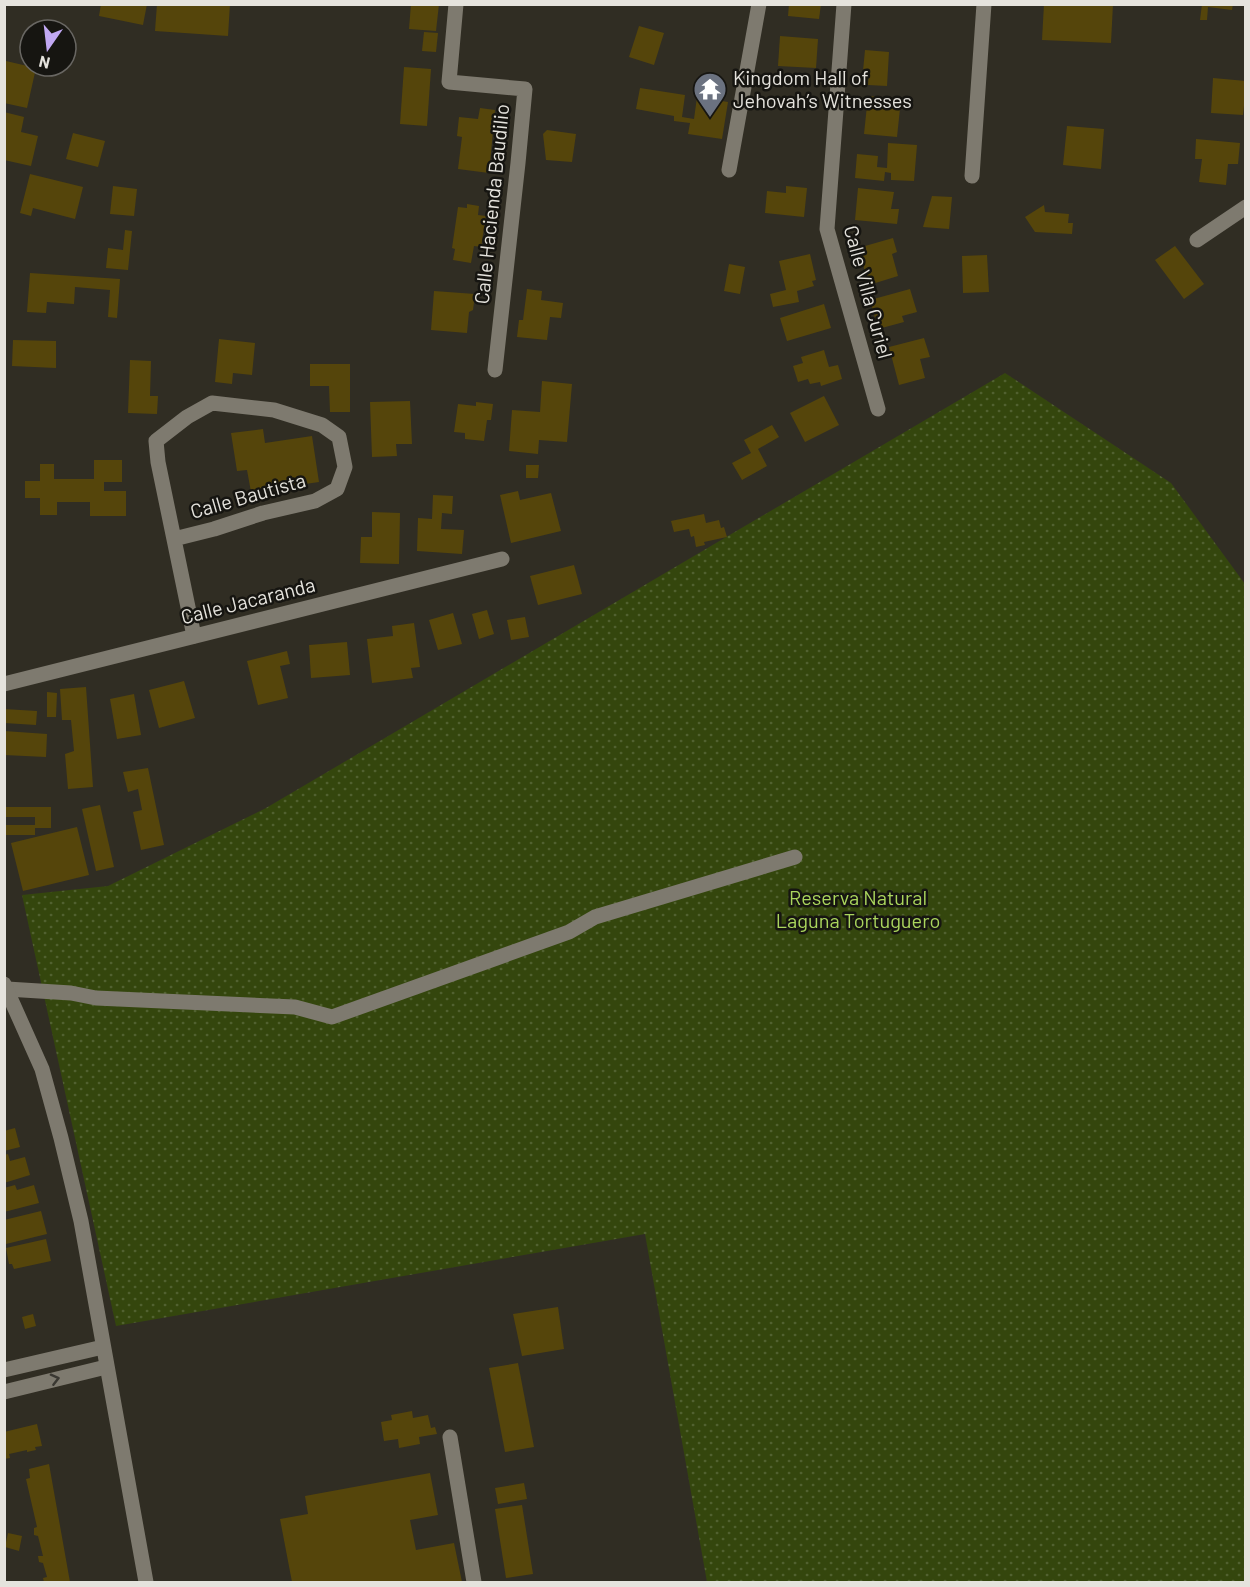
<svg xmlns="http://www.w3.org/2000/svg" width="1250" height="1587" viewBox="0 0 1250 1587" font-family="Barlow,sans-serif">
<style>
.park{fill:url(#park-dots)}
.building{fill:#55450b}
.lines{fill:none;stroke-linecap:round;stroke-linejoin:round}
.street{stroke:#7e7a6f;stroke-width:15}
.secondary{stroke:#7e7a6f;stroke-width:15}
.oneway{stroke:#3a3832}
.labels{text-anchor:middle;stroke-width:5;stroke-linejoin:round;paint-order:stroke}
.poi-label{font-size:20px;fill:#e5e3dd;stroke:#161511;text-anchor:start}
.street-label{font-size:20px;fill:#e5e3dd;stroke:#161511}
.park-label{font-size:20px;fill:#aad55d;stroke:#161511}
</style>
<defs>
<pattern id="park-dots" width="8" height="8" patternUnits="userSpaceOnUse" patternTransform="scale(1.5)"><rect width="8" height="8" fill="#34460d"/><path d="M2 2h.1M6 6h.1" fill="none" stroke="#516130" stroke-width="1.8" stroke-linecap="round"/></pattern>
</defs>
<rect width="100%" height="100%" fill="#302d23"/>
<polygon class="park" points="1005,373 1171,483 1245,584 1245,1582 707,1582 645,1234 116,1326 22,895 108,886 266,808"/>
<g class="building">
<polygon points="101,4 147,4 143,25 99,16"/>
<polygon points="157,4 230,4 228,36 155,31"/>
<polygon points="411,4 439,4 436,31 409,29"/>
<polygon points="789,4 821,4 819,19 788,16"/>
<polygon points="1044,4 1113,4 1111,43 1042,40"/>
<polygon points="1202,4 1233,4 1232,10 1208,7 1207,20 1200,20"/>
<polygon points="639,26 664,33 654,65 629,57"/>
<polygon points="424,32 438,33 436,52 422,51"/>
<polygon points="780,36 818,39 816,68 778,66"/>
<polygon points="865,50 889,52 887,86 868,85 869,71 863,71"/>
<polygon points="6,61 36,68 27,108 4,103 4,67"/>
<polygon points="404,67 431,69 427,126 400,124"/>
<polygon points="1213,78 1246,81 1246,106 1244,106 1243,115 1211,113"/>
<polygon points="640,88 685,95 682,117 694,119 697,97 728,102 722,139 688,134 690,123 674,121 674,116 636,109"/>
<polygon points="868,96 901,99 897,137 864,134"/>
<polygon points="480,108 495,110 489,173 458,169 462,137 457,136 459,117 478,119"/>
<polygon points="4,112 24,117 21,132 38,136 31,166 4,160"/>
<polygon points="1067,126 1104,129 1101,169 1063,165"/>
<polygon points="547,130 576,134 572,162 546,160 543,134"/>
<polygon points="73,133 105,141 98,167 66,159"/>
<polygon points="1196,139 1240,143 1238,164 1228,164 1226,185 1199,182 1202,159 1195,159"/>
<polygon points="888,143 917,145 914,181 891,180 891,173 885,172 884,181 855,178 857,154 878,156 877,167 887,168"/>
<polygon points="30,174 83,187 75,219 33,208 31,216 20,213"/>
<polygon points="113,186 137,189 134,216 110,214"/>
<polygon points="786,186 807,188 804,217 765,213 767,191 786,193"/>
<polygon points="858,188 894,192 891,209 899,209 897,224 855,220"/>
<polygon points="932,196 952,197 949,229 923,227"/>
<polygon points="467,204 479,206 478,215 486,216 481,247 474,246 471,263 453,260 455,249 452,248 458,207 467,208"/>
<polygon points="1044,205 1045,212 1069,214 1068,223 1073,223 1072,234 1035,232 1025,217"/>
<polygon points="125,230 132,231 128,270 106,268 108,248 123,250"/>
<polygon points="893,238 897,252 892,254 898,276 869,285 858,248"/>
<polygon points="1175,246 1204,284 1184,299 1155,260"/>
<polygon points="810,254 816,280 812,281 814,286 797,291 799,302 773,307 770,294 786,290 779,261"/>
<polygon points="987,255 989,292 963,293 962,256"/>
<polygon points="729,264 745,267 740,294 724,291"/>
<polygon points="30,273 120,279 117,318 108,317 110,290 75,287 74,304 47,302 46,313 27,312"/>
<polygon points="527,289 542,291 541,300 563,303 561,318 550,317 547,340 517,337 519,320 523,320"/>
<polygon points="910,289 917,312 902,316 904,322 878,329 870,300"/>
<polygon points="434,291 475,294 473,310 469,312 467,333 431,330"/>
<polygon points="824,304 831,328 787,341 780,318"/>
<polygon points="924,338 930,357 920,359 925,378 899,385 889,347"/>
<polygon points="219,339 255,343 252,375 233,373 232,384 215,382"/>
<polygon points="13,340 56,341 56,368 12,366"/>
<polygon points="824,350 829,367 838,365 842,379 821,386 820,382 810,384 808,379 798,382 793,366 803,363 801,357"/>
<polygon points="130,360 151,361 150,396 158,396 157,414 128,413"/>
<polygon points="310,364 350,364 350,412 330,412 329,386 310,386"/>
<polygon points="542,381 572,384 567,442 539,440 538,454 509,451 512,410 540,412"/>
<polygon points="824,396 839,425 805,442 790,413"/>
<polygon points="410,401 412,444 396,444 397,456 372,457 370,402"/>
<polygon points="476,402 493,404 491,420 487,420 484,441 465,439 465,433 454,432 458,404 476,406"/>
<polygon points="772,425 779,437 758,449 767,466 742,480 732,463 751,453 744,440"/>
<polygon points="263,429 265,443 312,436 319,482 251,492 247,470 237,471 231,433"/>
<polygon points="94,460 122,460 122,482 104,482 104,491 126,491 126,516 90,516 90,502 57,502 57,515 40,515 40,498 25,498 25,481 40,481 40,464 54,464 54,479 94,479"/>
<polygon points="526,465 539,465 538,478 526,478"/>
<polygon points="518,491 520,500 551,493 561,531 511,543 500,495"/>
<polygon points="433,495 453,496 452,514 442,513 441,529 464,530 462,554 417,551 418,518 432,519"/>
<polygon points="372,512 400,513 399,564 360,563 361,537 372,537"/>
<polygon points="704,514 706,523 719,520 721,528 724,527 727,537 704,542 705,545 696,547 694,536 691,537 689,529 674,532 671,521"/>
<polygon points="574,565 582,594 538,605 530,576"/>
<polygon points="487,610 494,634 479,639 472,614"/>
<polygon points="453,613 462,644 438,650 429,620"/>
<polygon points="525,617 529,637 511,640 507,620"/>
<polygon points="414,623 420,667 411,668 413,678 372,683 367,639 393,636 392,626"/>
<polygon points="347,642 350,675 311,678 309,645"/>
<polygon points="287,651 290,664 280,666 288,698 258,705 247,661"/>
<polygon points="184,681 195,718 159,728 149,690"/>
<polygon points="86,687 93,787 68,789 65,754 74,751 71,720 62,720 60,689"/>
<polygon points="47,692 57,693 56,717 47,717"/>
<polygon points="134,694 141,735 117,739 110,699"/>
<polygon points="4,709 37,711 36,725 4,723"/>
<polygon points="4,731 47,734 46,757 4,755"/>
<polygon points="148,768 164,845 141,850 133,812 142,810 138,789 128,792 123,772"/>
<polygon points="100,805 114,867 96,871 82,809"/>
<polygon points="4,807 51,807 51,828 35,828 35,835 4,835 4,825 35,825 35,817 4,817"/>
<polygon points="77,827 89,875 23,891 11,843"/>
<polygon points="15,1128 20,1147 4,1151 4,1131"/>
<polygon points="8,1154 10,1161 25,1157 30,1175 4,1183 4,1155"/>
<polygon points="15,1185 17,1190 34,1185 39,1203 4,1212 4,1188"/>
<polygon points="41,1211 47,1234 6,1244 4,1237 4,1220"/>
<polygon points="46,1239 51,1261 14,1269 12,1264 9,1264 6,1248"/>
<polygon points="558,1307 564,1349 522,1356 513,1314"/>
<polygon points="33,1314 36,1326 25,1329 22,1317"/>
<polygon points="518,1363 534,1447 505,1452 489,1368"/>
<polygon points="412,1411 413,1418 428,1415 431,1428 435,1427 437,1434 419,1437 420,1444 399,1448 398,1439 384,1441 381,1422 392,1420 391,1415"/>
<polygon points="37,1424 42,1446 35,1447 36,1450 27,1452 27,1450 9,1454 10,1458 4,1459 4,1432"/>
<polygon points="49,1464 70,1582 44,1582 43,1578 47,1577 43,1563 39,1562 38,1556 43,1556 38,1536 34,1535 34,1528 37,1527 26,1479 30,1478 29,1469"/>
<polygon points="430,1473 438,1515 410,1520 416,1550 454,1543 462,1582 292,1582 280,1519 308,1514 305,1496"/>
<polygon points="524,1483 527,1499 498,1504 495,1488"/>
<polygon points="522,1505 533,1574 506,1578 495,1509"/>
<polygon points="8,1533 22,1536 19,1551 5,1547"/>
</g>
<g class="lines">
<g class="street">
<polyline points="456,4 449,82 525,89 518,163 495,370"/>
<polyline points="844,4 827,229 878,409"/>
<polyline points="729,170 759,4"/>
<polyline points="972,176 984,4"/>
<polyline points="1197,240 1246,207"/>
<polyline points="174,539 214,529 263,513 315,501 337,489 345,467 339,437 322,425 274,410 212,403 187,417 156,441 158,462 194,636"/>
<polyline points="4,684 502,559"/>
<polyline points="7,989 71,993 96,998 295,1007 332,1017 569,932 595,917 795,857"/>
<polyline points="4,1370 103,1347"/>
<polyline points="4,1392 106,1367"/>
<polyline points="450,1437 474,1582"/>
</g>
<polyline class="secondary" points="4,984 42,1069 61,1138 81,1221 146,1582"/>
</g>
<defs><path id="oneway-chevron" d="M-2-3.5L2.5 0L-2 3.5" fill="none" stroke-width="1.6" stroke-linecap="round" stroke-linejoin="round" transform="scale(1.5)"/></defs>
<use class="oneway" href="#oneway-chevron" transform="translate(55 1379) rotate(-14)"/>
<defs>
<symbol id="temple-pin" viewBox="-11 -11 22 30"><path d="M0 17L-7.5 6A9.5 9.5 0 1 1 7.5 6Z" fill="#6b7280" stroke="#161511"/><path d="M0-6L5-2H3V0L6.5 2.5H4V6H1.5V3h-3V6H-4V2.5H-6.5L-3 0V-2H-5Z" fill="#fff"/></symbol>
</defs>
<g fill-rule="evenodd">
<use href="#temple-pin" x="691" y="70" width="38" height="52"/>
</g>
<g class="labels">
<g class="poi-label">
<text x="733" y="85">Kingdom Hall of<tspan x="733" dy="23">Jehovah’s Witnesses</tspan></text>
</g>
<g class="street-label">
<text transform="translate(492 204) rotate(-84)" y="7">Calle Hacienda Baudilio</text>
<text transform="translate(868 292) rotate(75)" y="7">Calle Villa Curiel</text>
<text transform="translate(248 496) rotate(-16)" y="7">Calle Bautista</text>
<text transform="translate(248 601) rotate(-14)" y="7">Calle Jacaranda</text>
</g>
<g class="park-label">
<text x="858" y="905">Reserva Natural<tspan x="858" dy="23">Laguna Tortuguero</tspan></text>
</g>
</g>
<rect width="1250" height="1587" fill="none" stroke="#e5e3dd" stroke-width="12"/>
<g transform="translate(48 48) rotate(194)"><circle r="28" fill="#161511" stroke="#696763" stroke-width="1.5"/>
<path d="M0-4.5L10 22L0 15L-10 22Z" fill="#c1a8f3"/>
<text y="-9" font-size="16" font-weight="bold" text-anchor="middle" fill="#e5e3dd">N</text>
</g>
</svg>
